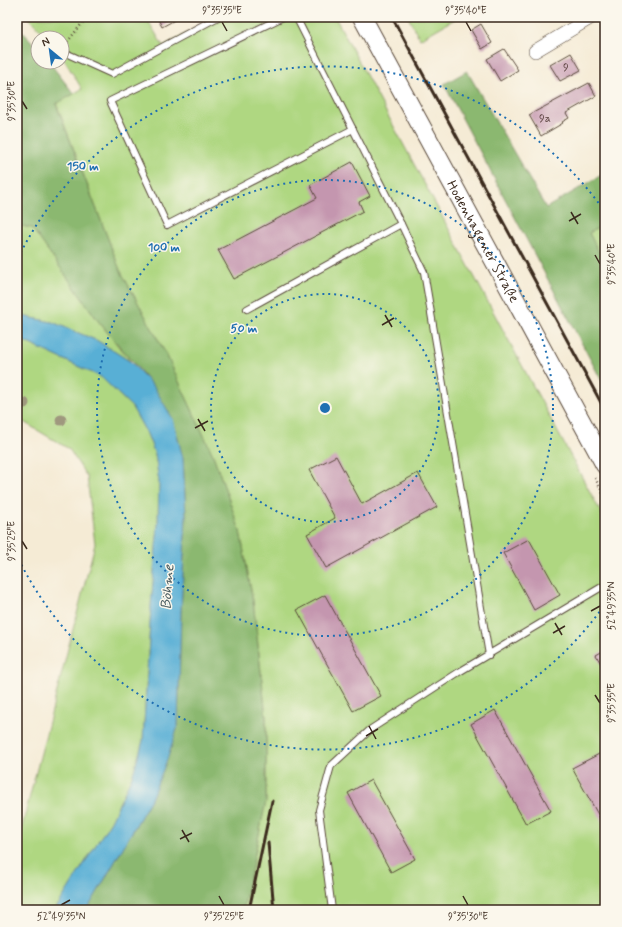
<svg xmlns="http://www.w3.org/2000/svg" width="622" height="927" viewBox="0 0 622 927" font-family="Mynerve,sans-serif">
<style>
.green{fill:#afd781;stroke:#758050}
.forest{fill:#8bb86f;stroke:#637146}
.water{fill:#59afd5;stroke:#4a6c7a}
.building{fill:#c496af}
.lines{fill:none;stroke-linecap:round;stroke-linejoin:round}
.service-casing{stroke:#574739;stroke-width:8}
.minor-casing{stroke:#574739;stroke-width:14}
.secondary-casing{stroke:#574739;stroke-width:20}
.path{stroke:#574739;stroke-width:2.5;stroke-dasharray:1 3;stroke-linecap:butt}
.service{stroke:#fff;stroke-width:6}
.minor{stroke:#fff;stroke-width:13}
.secondary{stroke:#fff;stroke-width:18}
.rail{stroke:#3b2a1e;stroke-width:3}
.tree{fill:#9f987e}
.ticks{fill:none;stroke:#3b2a1e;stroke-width:1.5}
.ring{fill:none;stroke:#1f6fb2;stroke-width:2;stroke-dasharray:2 4}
.labels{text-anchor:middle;stroke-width:3;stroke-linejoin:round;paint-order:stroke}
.number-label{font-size:12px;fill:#5d4542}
.street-label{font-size:14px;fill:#3b2a1e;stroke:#fbf7ec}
.water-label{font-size:15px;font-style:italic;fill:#46595e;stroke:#fbf7ec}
.centre{fill:#1f6fb2;stroke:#fbf7ec;stroke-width:2}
.ring-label{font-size:12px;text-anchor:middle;font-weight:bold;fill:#1f6fb2;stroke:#fbf7ec;stroke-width:3;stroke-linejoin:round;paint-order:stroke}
.neatline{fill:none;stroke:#3b2a1e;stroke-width:1.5}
.ticks-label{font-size:10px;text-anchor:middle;fill:#3b2a1e}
</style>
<rect width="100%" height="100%" fill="#fbf7ec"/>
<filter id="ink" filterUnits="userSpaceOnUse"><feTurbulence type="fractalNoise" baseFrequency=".025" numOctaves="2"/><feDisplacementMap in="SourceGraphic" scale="8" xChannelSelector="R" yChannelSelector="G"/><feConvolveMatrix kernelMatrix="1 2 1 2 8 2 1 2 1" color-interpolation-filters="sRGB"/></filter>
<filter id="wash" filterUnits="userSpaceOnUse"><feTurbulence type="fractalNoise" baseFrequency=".012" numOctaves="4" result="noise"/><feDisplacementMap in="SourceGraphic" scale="16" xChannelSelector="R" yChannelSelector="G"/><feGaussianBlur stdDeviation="0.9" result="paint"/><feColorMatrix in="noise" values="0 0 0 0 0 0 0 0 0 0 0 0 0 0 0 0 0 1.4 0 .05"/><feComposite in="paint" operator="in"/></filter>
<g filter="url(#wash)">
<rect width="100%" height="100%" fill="#f5ebd5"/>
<g class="green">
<polygon points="28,17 146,17 163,46 217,17 335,17 605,520 605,910 243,910 266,801 266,717 253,601 240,531 213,455 167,356 120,270 56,103 82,89 62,56 62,38 48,38"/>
<polygon points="408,17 458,17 420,39"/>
<polygon points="605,224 605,264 589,233"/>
<polygon points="17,225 32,228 99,322 131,362 98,341 52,322 17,315"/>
<polygon points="17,338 101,377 132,407 147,434 155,454 159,482 158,524 151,606 143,741 133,774 111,821 55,910 17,910 17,846 95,544 87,477 69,449 17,418"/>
</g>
<g class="forest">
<polygon points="17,26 38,48 38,62 49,62 74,94 56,104 120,270 167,356 213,455 240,531 253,601 266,717 266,801 243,910 87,910 151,799 167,760 178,726 181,611 186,516 183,458 154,387 99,322 32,228 17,225"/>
<polygon points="467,71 546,208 605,173 605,224 589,233 605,264 605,387 444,84"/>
</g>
<polygon class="water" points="17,315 52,322 98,341 131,362 154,387 173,419 183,458 186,516 181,611 178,726 167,760 151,799 87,910 55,910 111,821 133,774 143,741 151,606 158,524 159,482 155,454 147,434 132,407 101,377 17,338"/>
<g id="blocks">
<g class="building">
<polygon points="157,17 180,17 162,27"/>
<polygon points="481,24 492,43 482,49 471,30"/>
<polygon points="504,49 518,70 500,81 487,59"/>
<polygon points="571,53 581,70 560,81 550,65"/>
<polygon points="589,83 596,96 566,113 569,118 562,122 563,123 541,136 529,115"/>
<polygon points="352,162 370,196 359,202 363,211 234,279 218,250 317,198 310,185"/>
<polygon points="336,456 362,504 418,473 437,507 326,568 307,534 335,518 309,470"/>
<polygon points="529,539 560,595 534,610 503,553"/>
<polygon points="325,595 381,696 353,711 297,610"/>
<polygon points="605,650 605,671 596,655"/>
<polygon points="495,710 551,811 526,824 471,724"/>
<polygon points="603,752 605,756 605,827 572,768"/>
<polygon points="371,780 415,859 391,872 348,793"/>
</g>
</g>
</g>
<g filter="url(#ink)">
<use href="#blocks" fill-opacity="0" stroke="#574739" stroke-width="1"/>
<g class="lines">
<defs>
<g id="service">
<polyline points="283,17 110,101 167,225 353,129"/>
<polyline points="296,17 401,224"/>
<polyline points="70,55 112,74 218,17"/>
<polyline points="247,309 401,224 424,272 489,655"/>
<polyline points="332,910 319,810 331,766 371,729 459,672 605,585"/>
</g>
<polyline id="minor" points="535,51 592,17"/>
<g id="secondary">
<path id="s1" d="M362 17 605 465"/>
</g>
</defs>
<use href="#service" class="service-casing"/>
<use href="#minor" class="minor-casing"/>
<use href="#secondary" class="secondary-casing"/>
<g class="path">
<polyline points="65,45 87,17"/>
<polyline points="595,478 605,497"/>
</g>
<use href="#service" class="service"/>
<use href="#minor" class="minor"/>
<use href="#secondary" class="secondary"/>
<g class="rail">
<polyline points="392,17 605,410"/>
<polyline points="268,843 274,910"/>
<polyline points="249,910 272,801"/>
</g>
</g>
<g class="tree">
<circle cx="24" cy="403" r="5.5"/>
<circle cx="61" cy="420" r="5.5"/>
</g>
</g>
<path class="ticks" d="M222 22 227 31M466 22 471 31M22 101 27 109M571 212 578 224M569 221 581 214M595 255 600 264M385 315 392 327M382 325 394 318M198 419 205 431M195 428 208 421M22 541 27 549M591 611 600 606M555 623 562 635M553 633 565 626M595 695 600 703M369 726 376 739M366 736 378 729M182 830 189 842M180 839 192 833M219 896 224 905M463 896 468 905M61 905 70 900"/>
<g class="ring">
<circle cx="325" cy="408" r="114"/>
<circle cx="325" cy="408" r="228"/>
<path d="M603 607A342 342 0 0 1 18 558M18 258A342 342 0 0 1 603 209"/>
</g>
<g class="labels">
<g class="number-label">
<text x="566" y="71">9</text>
<text x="545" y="122">9a</text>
</g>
<g class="street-label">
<text dy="5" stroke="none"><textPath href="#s1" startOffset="255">Hodenhagener Straße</textPath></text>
</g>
<g class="water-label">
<text transform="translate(167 587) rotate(-86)" y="5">Böhme</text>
</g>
</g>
<circle cx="325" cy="408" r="6" class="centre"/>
<g class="ring-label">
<text x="83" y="170">150 m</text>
<text x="164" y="251">100 m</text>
<text x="244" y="332">50 m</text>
</g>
<rect width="622" height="927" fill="none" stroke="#fbf7ec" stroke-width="44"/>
<g transform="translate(50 50) rotate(331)"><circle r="19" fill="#fbf7ec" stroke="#aea59a"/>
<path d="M0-3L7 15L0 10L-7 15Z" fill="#1f6fb2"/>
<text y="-6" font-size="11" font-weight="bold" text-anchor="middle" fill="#3b2a1e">N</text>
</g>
<rect x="22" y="22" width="578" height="883" class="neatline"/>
<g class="ticks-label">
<text x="222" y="14">9°35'35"E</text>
<text x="466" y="14">9°35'40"E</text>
<text transform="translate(11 101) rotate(-90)" y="4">9°35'30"E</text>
<text transform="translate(611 264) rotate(-90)" y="4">9°35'40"E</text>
<text transform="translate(11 541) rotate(-90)" y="4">9°35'25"E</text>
<text transform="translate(611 606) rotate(-90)" y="4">52°49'35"N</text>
<text transform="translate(611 703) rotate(-90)" y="4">9°35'35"E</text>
<text x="61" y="920">52°49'35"N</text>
<text x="224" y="920">9°35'25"E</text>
<text x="468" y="920">9°35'30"E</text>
</g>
</svg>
